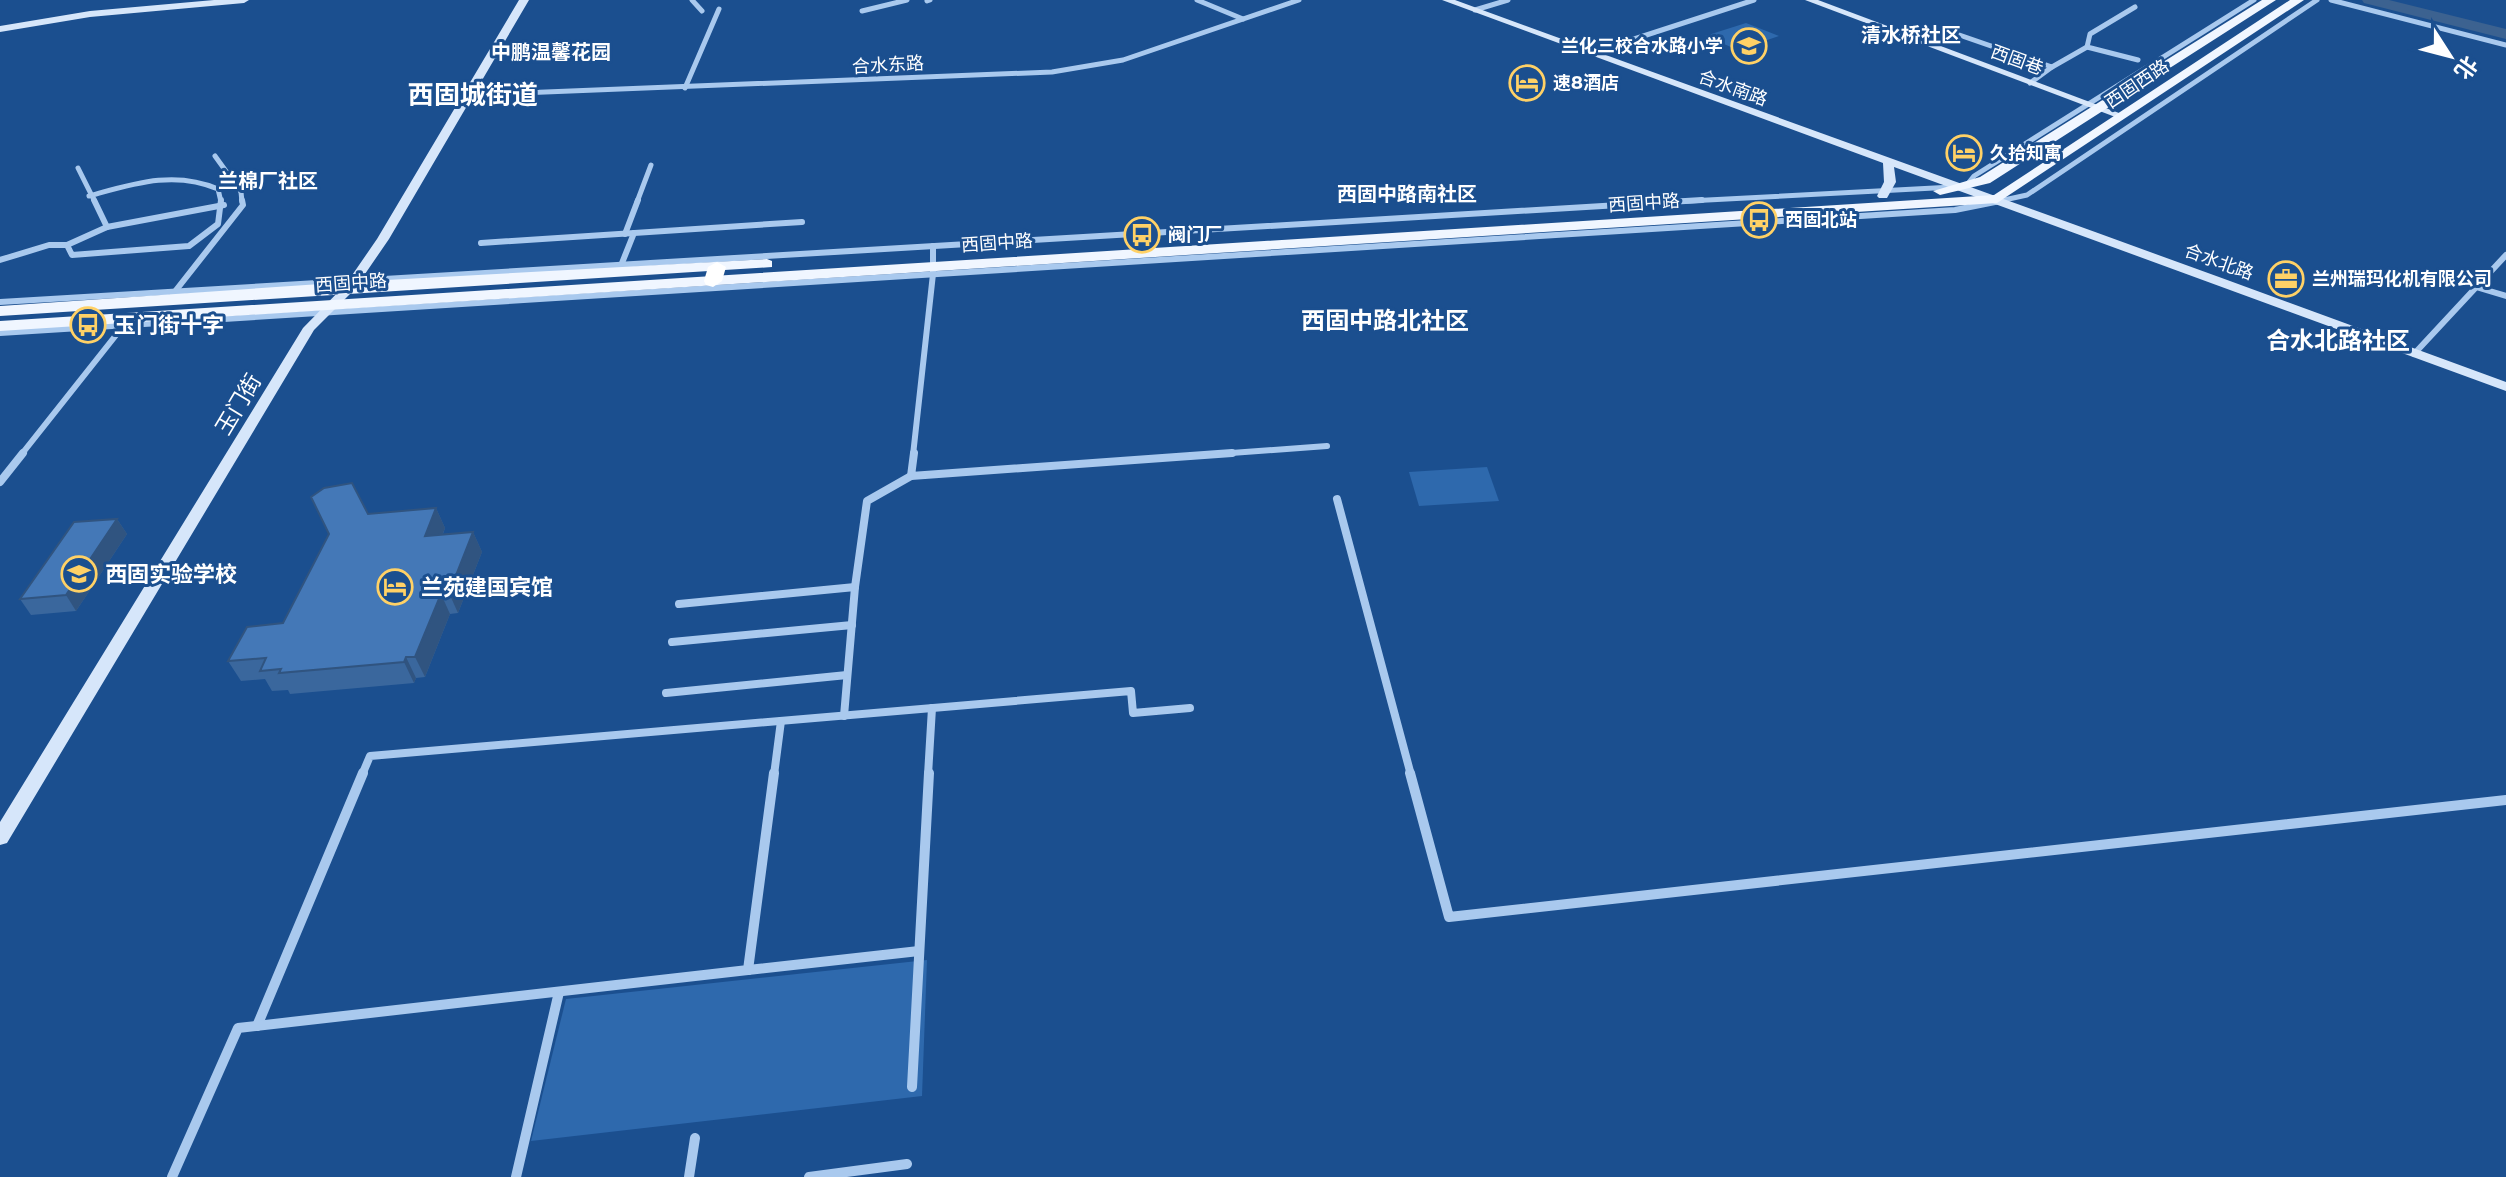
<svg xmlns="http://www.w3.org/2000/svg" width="2506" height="1177" viewBox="0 0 2506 1177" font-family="Montserrat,'Noto Sans SC',sans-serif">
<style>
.green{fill:#2e69ad}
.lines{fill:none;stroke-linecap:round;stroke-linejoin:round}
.river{fill:#3c6290;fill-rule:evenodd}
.street-tunnel{stroke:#3d69a0;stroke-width:5;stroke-dasharray:5 3;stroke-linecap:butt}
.street-far3{stroke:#a9c9ee;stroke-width:5}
.street-far2{stroke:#a9c9ee;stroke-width:6}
.street-far1{stroke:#a9c9ee;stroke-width:8}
.street{stroke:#a9c9ee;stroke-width:10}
.secondary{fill:#d6e6fa;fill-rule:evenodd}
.primary{fill:#f0f6ff;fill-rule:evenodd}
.highway{fill:#fff;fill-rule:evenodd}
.wall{fill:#3a679d}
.shaded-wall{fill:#305480}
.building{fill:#4478b7;stroke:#305480;stroke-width:2}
.labels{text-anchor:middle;stroke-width:6;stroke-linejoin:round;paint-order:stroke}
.far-poi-label{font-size:18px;font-weight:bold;fill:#fff;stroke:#1b4f8f;text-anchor:start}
.far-street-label{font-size:18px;fill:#fff;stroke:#1b4f8f}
.far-neighbourhood-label{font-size:20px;font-weight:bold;fill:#fff;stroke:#1b4f8f}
.poi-label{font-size:22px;font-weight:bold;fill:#fff;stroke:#1b4f8f;text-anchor:start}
.street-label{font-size:22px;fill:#fff;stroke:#1b4f8f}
.neighbourhood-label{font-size:24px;font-weight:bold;fill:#fff;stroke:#1b4f8f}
.far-district-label{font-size:26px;font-weight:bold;fill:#fff;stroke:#1b4f8f}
</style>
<rect width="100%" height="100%" fill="#1b4f8f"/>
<g class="green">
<polygon points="1746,23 1779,36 1738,50 1705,36"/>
<polygon points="1487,467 1499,501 1419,506 1409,472"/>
<polygon points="927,960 922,1096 531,1141 566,999"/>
</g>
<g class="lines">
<polygon class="river" points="2362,0 2389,0 2506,29 2506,39 2364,3"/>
<polyline class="street-tunnel" points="514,55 544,53"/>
<g class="street-far3">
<polyline points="692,0 702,11"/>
<polyline points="1197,0 1243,19"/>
<polyline points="2331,0 2506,45"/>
<polyline points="927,1 930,0"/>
<polyline points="2135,7 2090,34 2087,47 2138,60"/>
<polyline points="1475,10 1508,0"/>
<polyline points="862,11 907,0"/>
<polyline points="1942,29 2052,67 2087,47"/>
<polyline points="544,53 570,52"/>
<polyline points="1591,53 1754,0"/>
<polyline points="491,56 514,55"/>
<polyline points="2030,83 2052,67"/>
<polyline points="685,88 719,9"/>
<polyline points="468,95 1052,72 1123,60 1299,0"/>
<polyline points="215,156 241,192 242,202"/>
<polyline points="78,168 95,202"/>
<polyline points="1966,186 1974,176 2254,0"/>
<path d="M89 196C133 184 174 170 218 189L221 202"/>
<polyline points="637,202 651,165"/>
<polyline points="1669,202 1953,187"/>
<polyline points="1995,202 2027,195 2317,0"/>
</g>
<g class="street-far2">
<polyline points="94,200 107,227"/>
<polyline points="625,234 638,200"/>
<polyline points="481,243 802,222"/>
<polyline points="67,245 107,227 224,205"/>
<polyline points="0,260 49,245 67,245 72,255 189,246 218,224 221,200"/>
<polyline points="620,268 634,233"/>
<polyline points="2476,287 2506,296"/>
<polyline points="173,294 243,205 242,200"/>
<polyline points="0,302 1702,200"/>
<polyline points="0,333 1955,210 2005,200"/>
<polyline points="2414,354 2506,255"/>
<polyline points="21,455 124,325"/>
<polyline points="913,455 933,274 933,246"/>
<polyline points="1204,455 1327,446"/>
</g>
<g class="street-far1">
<polyline points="914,453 911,476 1232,453"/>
<polyline points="0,482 23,453"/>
<polyline points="1337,499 1411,775"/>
<polyline points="855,587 867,501 911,476"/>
<polyline points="679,604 855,587 844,716"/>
<polyline points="672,642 852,625"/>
<polyline points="666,693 847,675"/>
<polyline points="362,775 370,756 1131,691 1133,713 1190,708"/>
<polyline points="774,775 781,721"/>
<polyline points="928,775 932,708"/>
</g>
<g class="street">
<polyline points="1410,773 1449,917 2506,800"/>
<polyline points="748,970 919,951"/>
<polyline points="257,1026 363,773"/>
<polyline points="912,1087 929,773"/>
<polyline points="172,1177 238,1028 748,970 774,773"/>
<polyline points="516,1177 559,992"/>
<polyline points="689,1177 695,1138"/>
<polyline points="809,1177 907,1164"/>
</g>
<g class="secondary">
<polygon points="214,0 249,0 244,3 90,17 0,32 0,26 90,11"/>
<polygon points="519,0 529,0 389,239 354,290 314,330 7,843 0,845 0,822 303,328 346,284 377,239"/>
<path d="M1442 0H1455C1805 128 2156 253 2506 382V391L1894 167 1896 182 1887 198H1879L1877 196 1884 182 1883 163Z"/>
<polygon points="1805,0 1818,0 2127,116 2118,118"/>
</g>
<g class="primary">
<polygon points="2262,0 2276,0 1990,183 1940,195 1933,191 1980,177"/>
<polygon points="2290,0 2304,0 1997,203 0,331 0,321 1994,195"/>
<polygon points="767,259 772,261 772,267 0,316 0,306 350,282"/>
</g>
<polygon class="highway" points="717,262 726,267 722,281 713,287 706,285 704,281 708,267"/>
</g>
<g class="wall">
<polygon points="436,508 445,528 443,534 473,532 482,552 458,613 450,614 425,677 416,678 414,683 290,694 288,690 272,691 265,679 241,681 228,661 283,623 368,514"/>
<polygon points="117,519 127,534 76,611 31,615 20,599"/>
</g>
<g class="shaded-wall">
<polygon points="436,508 445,528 434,556 425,536"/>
<polygon points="117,519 127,534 76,611 66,595"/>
<polygon points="473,532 482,552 458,613 449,593"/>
<polygon points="441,594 450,614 425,677 415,657"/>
<polygon points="406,657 416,678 414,683 404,662"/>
</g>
<g class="building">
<polygon points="352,483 368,514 436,508 425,536 473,532 449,593 441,594 415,657 406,657 404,662 279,673 281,669 260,671 266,658 228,661 247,627 283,623 329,534 311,497 324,488"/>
<polygon points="117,519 66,595 20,599 74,522"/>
</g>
<defs>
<symbol id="school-ring" viewBox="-11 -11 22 22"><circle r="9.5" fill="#1b4f8f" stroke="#ffd166" stroke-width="1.5"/><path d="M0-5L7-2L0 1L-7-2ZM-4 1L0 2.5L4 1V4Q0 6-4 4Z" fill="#ffd166"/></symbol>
<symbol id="hotel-ring" viewBox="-11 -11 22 22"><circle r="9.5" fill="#1b4f8f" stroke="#ffd166" stroke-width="1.5"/><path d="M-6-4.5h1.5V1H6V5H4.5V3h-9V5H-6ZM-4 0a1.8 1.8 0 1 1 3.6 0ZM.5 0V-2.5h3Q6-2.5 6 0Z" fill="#ffd166"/></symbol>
<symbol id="bus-ring" viewBox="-11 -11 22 22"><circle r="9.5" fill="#1b4f8f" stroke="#ffd166" stroke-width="1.5"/><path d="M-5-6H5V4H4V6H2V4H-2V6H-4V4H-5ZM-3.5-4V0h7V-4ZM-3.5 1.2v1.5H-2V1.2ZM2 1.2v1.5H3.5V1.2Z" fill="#ffd166"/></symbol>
<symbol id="office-ring" viewBox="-11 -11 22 22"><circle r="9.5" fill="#1b4f8f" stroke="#ffd166" stroke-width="1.5"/><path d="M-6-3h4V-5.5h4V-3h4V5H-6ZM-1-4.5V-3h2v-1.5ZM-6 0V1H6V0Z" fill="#ffd166"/></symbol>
</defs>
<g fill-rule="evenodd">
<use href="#school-ring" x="1729" y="26" width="40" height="40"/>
<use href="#hotel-ring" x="1507" y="63" width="40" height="40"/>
<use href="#hotel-ring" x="1944" y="133" width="40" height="40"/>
<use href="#bus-ring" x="1739" y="200" width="40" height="40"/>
<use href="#bus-ring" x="1122" y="215" width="40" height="40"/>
<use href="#office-ring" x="2266" y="259" width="40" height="40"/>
<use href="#bus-ring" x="68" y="305" width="40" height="40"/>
<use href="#school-ring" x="59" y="554" width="40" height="40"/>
<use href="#hotel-ring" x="375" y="567" width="40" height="40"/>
</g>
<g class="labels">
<g class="far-poi-label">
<text x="1723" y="52" text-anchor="end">兰化三校合水路小学</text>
<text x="1553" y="89">速8酒店</text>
<text x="1990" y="159">久拾知寓</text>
<text x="1785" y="226">西固北站</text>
<text x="1168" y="241">阀门厂</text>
<text x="2312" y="285">兰州瑞玛化机有限公司</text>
</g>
<g class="far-street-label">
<text transform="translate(2017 60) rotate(20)" y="6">西固巷</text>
<text transform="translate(888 65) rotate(-3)" y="6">合水东路</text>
<text transform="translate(2137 84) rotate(-34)" y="6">西固西路</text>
<text transform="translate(1733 88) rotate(20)" y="6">合水南路</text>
<text transform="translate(1644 203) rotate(-4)" y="6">西固中路</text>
<text transform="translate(997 243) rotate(-4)" y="6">西固中路</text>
<text transform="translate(2219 262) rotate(20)" y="6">合水北路</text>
<text transform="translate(351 283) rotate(-4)" y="6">西固中路</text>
</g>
<g class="far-neighbourhood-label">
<text x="1911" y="42">清水桥社区</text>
<text x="551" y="59">中鹏温馨花园</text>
<text x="268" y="188">兰棉厂社区</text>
<text x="1407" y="201">西固中路南社区</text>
</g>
<g class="poi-label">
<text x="114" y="333">玉门街十字</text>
<text x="105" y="582">西固实验学校</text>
<text x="421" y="595">兰苑建国宾馆</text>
</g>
<g class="street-label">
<text transform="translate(238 404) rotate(-59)" y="8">玉门街</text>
</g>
<g class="neighbourhood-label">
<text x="1385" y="329">西固中路北社区</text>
<text x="2338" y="349">合水北路社区</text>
</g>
<g class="far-district-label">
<text x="473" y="104">西固城街道</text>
</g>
</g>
<g transform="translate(2450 56) rotate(126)" stroke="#1b4f8f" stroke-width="6" paint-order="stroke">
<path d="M0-6L14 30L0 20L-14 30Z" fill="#ffffff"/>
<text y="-12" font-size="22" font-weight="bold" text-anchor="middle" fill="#ffffff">北</text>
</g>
</svg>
